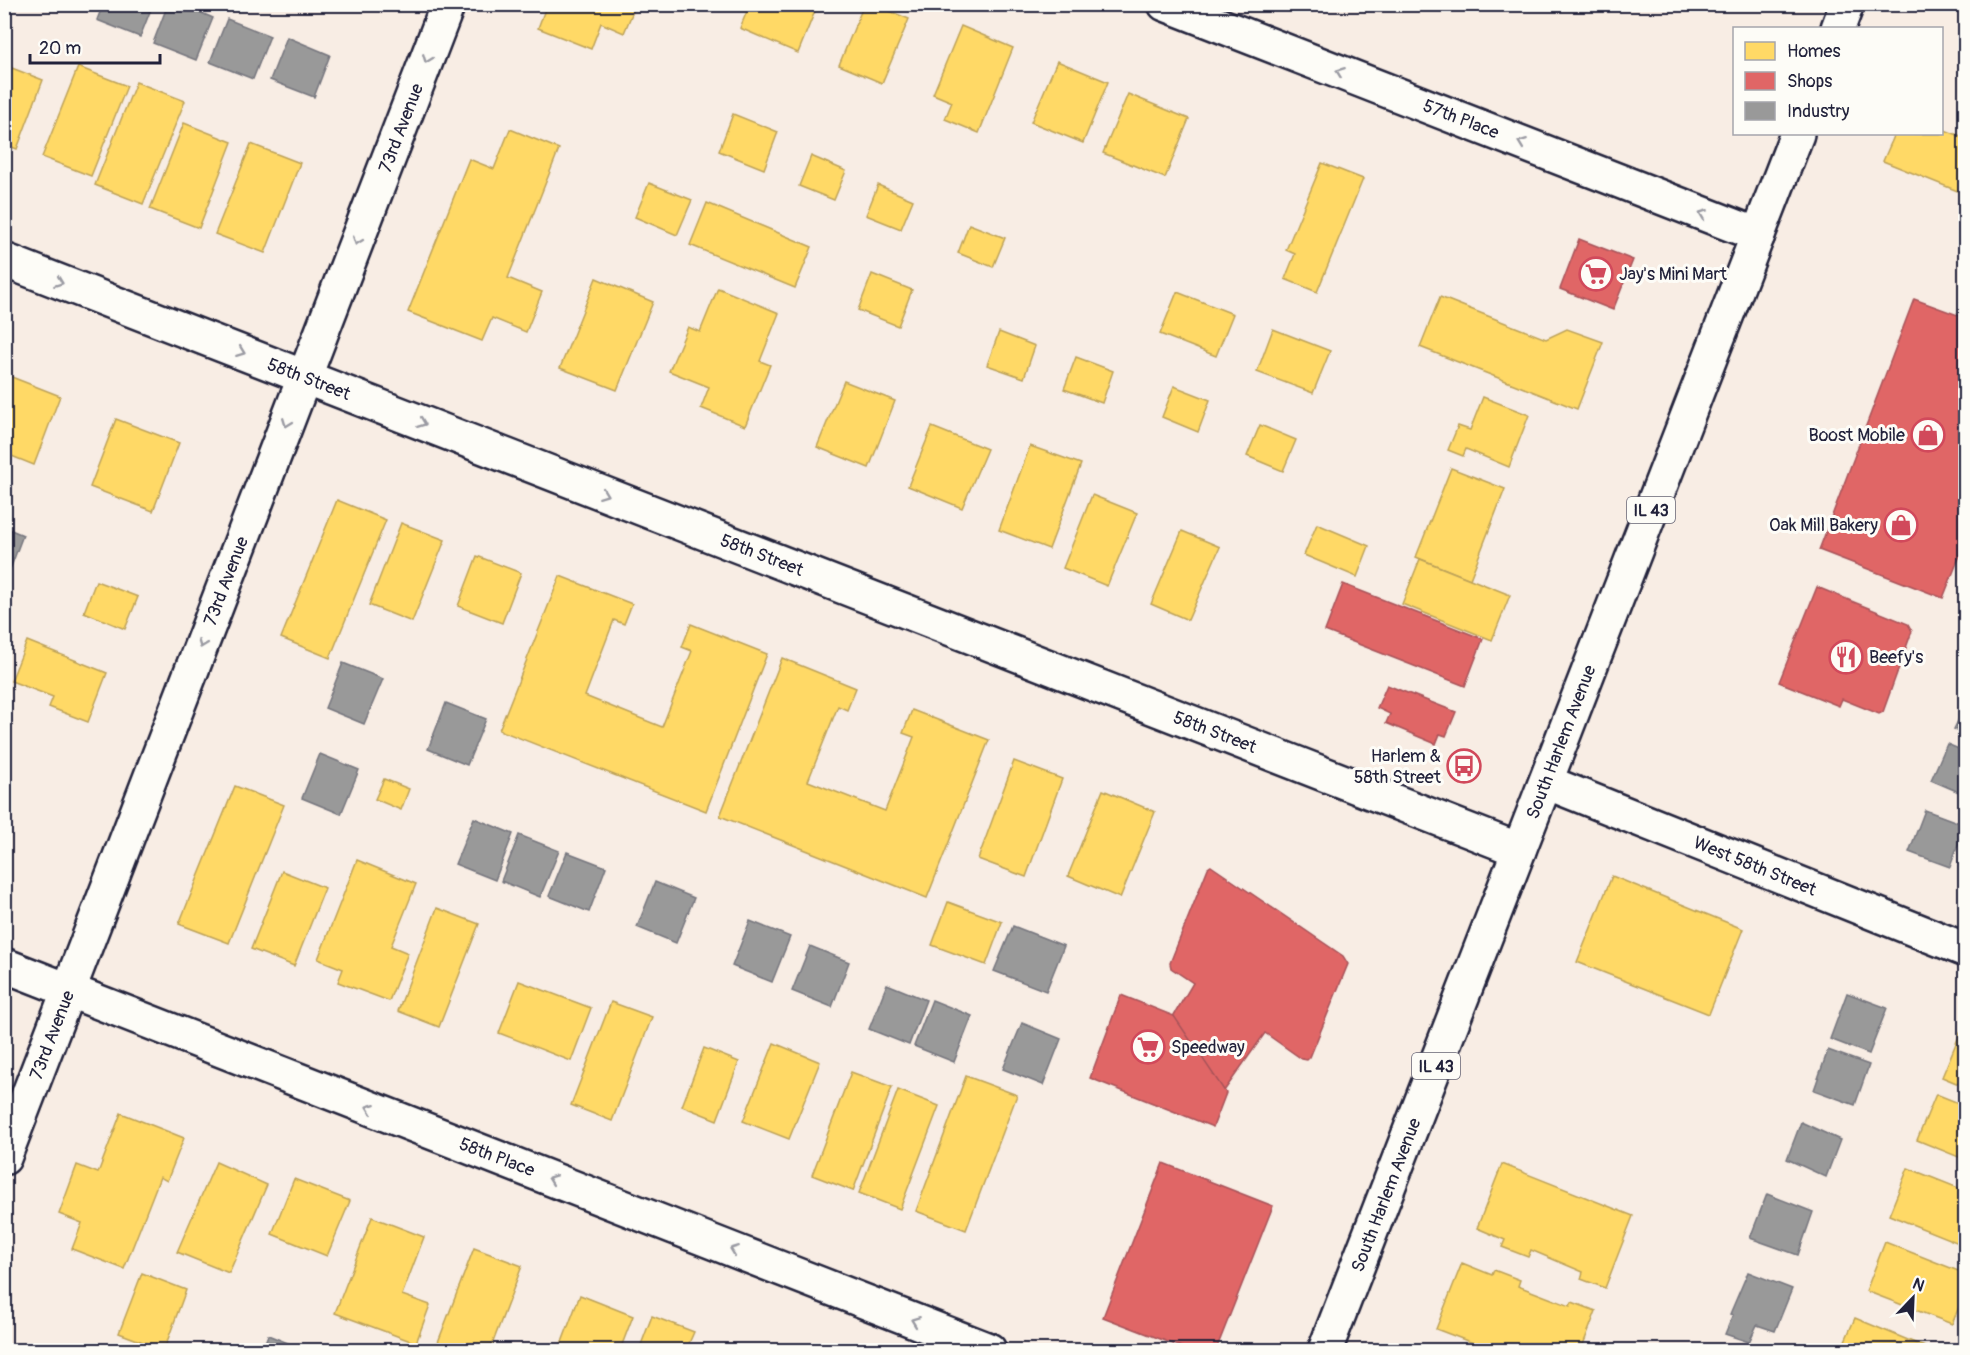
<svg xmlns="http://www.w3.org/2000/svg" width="1970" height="1355" viewBox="0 0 1970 1355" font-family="Pangolin,sans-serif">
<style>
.homes{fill:#ffd966;stroke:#bda259;stroke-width:1.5}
.shops{fill:#e06666;stroke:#a75259;stroke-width:1.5}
.industry{fill:#999;stroke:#75757d;stroke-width:1.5}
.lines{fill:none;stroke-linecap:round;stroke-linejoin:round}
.minor-casing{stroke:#22223b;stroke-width:38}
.primary-casing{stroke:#22223b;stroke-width:38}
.minor{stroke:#fdfcf7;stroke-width:33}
.primary{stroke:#fdfcf7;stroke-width:33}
.oneway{stroke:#9a9aa2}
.labels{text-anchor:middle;stroke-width:6;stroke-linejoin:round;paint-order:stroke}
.shield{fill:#fdfcf7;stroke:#646373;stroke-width:1.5}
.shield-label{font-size:16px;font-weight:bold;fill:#22223b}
.street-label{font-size:18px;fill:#22223b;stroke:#fdfcf7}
.poi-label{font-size:18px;fill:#22223b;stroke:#fdfcf7;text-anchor:start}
</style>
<rect width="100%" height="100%" fill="#f8ede4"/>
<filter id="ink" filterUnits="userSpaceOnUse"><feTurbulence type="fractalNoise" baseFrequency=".0167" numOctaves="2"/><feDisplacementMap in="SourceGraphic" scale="12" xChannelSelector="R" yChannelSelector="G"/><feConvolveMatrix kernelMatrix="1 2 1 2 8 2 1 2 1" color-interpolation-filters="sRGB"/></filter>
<g filter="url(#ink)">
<g class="homes">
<polygon points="547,4 636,4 624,33 601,23 591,49 538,28"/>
<polygon points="750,4 813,4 817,6 798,53 740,28"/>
<polygon points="864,4 872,4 909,19 882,83 839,65"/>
<polygon points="961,26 1013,48 979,133 945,119 952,102 933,94"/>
<polygon points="1057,61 1108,82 1083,143 1031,122"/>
<polygon points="4,65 43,80 17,149 4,144"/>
<polygon points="78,67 127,86 91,176 42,157"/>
<polygon points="136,82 185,101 143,204 95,185"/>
<polygon points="1128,94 1189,119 1165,178 1103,153"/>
<polygon points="733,114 778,132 764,169 719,151"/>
<polygon points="184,123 232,142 199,228 150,209"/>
<polygon points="510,129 559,149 508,278 542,292 526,332 492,318 482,341 408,312 469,159 494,169"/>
<polygon points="1942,129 1966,138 1966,178 1960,192 1883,161 1895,134 1942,134"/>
<polygon points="251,144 300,163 265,253 215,234"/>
<polygon points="811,156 846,171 834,200 799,186"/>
<polygon points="1322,163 1363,179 1317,292 1285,279 1295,254 1286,250"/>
<polygon points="649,183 692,200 677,235 635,217"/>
<polygon points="878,185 913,200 901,229 866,215"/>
<polygon points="707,203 812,247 795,288 690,245"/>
<polygon points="969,224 1005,238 993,267 958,253"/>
<polygon points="872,274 912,290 898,326 858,310"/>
<polygon points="596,278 653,302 617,390 560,368"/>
<polygon points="718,288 779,313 760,361 770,365 745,426 701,408 709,387 669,371 688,327 700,332"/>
<polygon points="1177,292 1233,314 1216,356 1160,334"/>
<polygon points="1440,297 1546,339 1567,329 1603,342 1577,409 1420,347"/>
<polygon points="1273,329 1330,351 1313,393 1257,372"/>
<polygon points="999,332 1035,346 1024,378 987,365"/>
<polygon points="1076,357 1113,371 1102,403 1064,389"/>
<polygon points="4,374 60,396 34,465 4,453"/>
<polygon points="844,381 895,401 869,468 817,447"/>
<polygon points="1174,386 1210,400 1198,432 1162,417"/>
<polygon points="1483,397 1529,415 1509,467 1466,449 1463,456 1448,450 1458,426 1470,430"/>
<polygon points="116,419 179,443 153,511 90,487"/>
<polygon points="1260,425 1296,440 1283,471 1247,456"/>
<polygon points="932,427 987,449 962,508 908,486"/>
<polygon points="1030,446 1081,464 1049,549 999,530"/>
<polygon points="1451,468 1505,489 1470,579 1416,557"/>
<polygon points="1092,495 1137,513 1107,586 1063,568"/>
<polygon points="337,500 386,520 330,658 281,638"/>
<polygon points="401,523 445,540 412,622 369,605"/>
<polygon points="1317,524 1369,546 1357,577 1304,555"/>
<polygon points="1182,531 1220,547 1188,620 1151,604"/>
<polygon points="477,556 521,573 502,623 458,606"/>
<polygon points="1420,559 1510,595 1492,640 1402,604"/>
<polygon points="560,576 632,604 624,624 614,620 585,696 662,727 692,651 682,647 691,624 767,654 706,811 499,730"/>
<polygon points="96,581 138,597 125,629 84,612"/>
<polygon points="27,641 107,673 88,722 49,707 53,697 11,681"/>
<polygon points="782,658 856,688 847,710 838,706 808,781 885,811 914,737 903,733 912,710 989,740 927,898 720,816"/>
<polygon points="1014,761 1062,779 1026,877 978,859"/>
<polygon points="384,779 409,789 401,810 375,799"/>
<polygon points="235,786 284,805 229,943 179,924"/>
<polygon points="1103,790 1155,812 1120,898 1068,876"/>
<polygon points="357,860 416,884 391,946 408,953 389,1001 338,982 343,969 318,959"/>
<polygon points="282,871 325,888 294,966 251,949"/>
<polygon points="1612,876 1743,929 1709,1014 1577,962"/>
<polygon points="948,902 1002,922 986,965 932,945"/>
<polygon points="437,908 479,924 439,1027 398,1011"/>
<polygon points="519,981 591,1008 571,1061 499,1033"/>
<polygon points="611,1002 652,1017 612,1121 571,1105"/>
<polygon points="1962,1029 1966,1030 1966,1087 1942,1077"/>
<polygon points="774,1043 820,1062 789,1139 743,1121"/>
<polygon points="704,1048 739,1062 717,1120 682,1106"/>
<polygon points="851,1072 892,1087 853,1191 812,1175"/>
<polygon points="966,1076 1017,1095 966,1230 916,1211"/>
<polygon points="898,1090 939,1106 900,1209 859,1193"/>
<polygon points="1936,1094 1966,1106 1966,1160 1917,1140"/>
<polygon points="121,1113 184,1138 167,1181 160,1177 124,1269 72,1249 82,1223 59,1214 77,1165 98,1173"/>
<polygon points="216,1162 267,1185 229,1273 177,1252"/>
<polygon points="1502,1164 1633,1216 1605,1288 1581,1279 1583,1272 1531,1250 1528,1257 1502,1247 1505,1240 1477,1228"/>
<polygon points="1908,1168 1966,1191 1966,1246 1889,1215"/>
<polygon points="294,1179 350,1201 327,1256 272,1234"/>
<polygon points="372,1217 424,1237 402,1295 430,1305 416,1343 335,1313"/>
<polygon points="1885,1242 1966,1274 1964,1280 1966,1290 1952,1324 1866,1291"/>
<polygon points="474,1248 522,1266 490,1350 435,1350"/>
<polygon points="1462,1263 1492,1275 1494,1270 1520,1280 1518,1286 1570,1306 1572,1302 1596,1311 1581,1350 1491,1350 1436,1329"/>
<polygon points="142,1273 186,1290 164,1350 119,1333"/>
<polygon points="580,1295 633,1316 620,1350 559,1350"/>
<polygon points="652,1316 694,1332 686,1350 639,1350"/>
<polygon points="1855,1318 1932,1350 1841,1350"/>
</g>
<g class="shops">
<polygon points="1579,239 1633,260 1613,310 1560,289"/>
<polygon points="1914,299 1966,318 1966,540 1943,598 1819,550"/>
<polygon points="1343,584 1483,639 1465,686 1325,631"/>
<polygon points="1817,587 1908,624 1912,631 1883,712 1879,714 1842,699 1839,706 1779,682"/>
<polygon points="1387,685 1456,712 1446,736 1440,734 1436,744 1386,723 1390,714 1377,708"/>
<polygon points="1211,866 1343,956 1348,964 1310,1057 1307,1060 1302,1059 1265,1033 1224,1091 1219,1092 1215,1089 1171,1024 1171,1020 1193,983 1171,968 1170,963 1208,868"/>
<polygon points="1121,995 1174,1016 1226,1093 1213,1127 1090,1078"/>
<polygon points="1163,1163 1273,1206 1216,1350 1189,1350 1103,1317"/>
</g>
<g class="industry">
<polygon points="103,4 153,4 140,37 97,20"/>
<polygon points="168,4 181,4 213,18 196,60 153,43"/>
<polygon points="227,19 270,36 253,79 210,62"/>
<polygon points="287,37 330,55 314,97 270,80"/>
<polygon points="4,527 23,535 6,580 4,579"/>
<polygon points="343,663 383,679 364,724 325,708"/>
<polygon points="446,703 486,719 467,765 428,749"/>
<polygon points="1966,704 1966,734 1954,729"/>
<polygon points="1947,744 1966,752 1966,795 1931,780"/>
<polygon points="320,754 359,770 341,814 302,798"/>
<polygon points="1925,810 1965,825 1950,867 1909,852"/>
<polygon points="474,818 513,834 495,880 455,864"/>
<polygon points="519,835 559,851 540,897 501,881"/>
<polygon points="567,852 606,867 589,912 549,896"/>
<polygon points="655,882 694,898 676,943 637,927"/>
<polygon points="750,921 790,937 772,982 732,966"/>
<polygon points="1013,926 1064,946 1046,991 994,971"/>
<polygon points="810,946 849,962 832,1007 792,991"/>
<polygon points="887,984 926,1000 909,1045 869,1029"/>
<polygon points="1847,993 1887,1008 1869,1054 1830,1039"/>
<polygon points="932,1000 972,1016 954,1062 914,1046"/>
<polygon points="1022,1023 1061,1039 1043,1085 1003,1069"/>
<polygon points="1828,1050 1869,1065 1855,1105 1814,1090"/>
<polygon points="1801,1122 1840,1140 1826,1177 1787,1159"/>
<polygon points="1767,1194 1813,1212 1798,1255 1750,1238"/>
<polygon points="1748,1272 1792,1289 1775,1331 1757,1325 1749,1342 1725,1334 1733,1315 1730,1314"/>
<polygon points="268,1335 305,1350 262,1350"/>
</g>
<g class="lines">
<defs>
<g id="minor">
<polyline points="1165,4 1758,235"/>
<polyline points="4,260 1519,850"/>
<polyline points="1546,782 1966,950"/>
<polyline points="4,965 989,1350"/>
<polyline points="4,1158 448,4"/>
</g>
<g id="primary">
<polyline points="1838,28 1847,4"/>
<polyline points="1325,1350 1797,134"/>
</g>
</defs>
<use href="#minor" class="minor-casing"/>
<use href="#primary" class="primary-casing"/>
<use href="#minor" class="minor"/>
<use href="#primary" class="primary"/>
</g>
<defs><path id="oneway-chevron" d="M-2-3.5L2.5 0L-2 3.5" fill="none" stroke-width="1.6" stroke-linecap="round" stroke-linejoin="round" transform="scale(1.5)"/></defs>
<g class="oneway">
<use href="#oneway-chevron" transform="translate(427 59) rotate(111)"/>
<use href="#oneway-chevron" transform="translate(1340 72) rotate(-159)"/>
<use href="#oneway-chevron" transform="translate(1522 143) rotate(-159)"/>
<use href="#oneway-chevron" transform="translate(1703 214) rotate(-159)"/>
<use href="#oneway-chevron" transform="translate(357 241) rotate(111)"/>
<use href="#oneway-chevron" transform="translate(59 282) rotate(21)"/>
<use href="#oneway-chevron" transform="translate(241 352) rotate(21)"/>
<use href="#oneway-chevron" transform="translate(287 423) rotate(111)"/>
<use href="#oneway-chevron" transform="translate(422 423) rotate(21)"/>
<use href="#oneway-chevron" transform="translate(604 494) rotate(21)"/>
<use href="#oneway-chevron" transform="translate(202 644) rotate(111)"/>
<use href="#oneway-chevron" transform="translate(370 1108) rotate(-159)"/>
<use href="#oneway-chevron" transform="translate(552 1179) rotate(-159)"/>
<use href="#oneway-chevron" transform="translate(734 1250) rotate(-159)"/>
<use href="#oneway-chevron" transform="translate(915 1321) rotate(-159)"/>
</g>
</g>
<defs>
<symbol id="supermarket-ring" viewBox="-11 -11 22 22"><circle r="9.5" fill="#fdfcf7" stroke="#d1495b" stroke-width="1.5"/><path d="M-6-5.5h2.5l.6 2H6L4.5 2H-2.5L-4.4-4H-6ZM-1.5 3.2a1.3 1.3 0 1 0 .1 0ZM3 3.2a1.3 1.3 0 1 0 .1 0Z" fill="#d1495b"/></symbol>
<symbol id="shop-ring" viewBox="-11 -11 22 22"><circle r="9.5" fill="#fdfcf7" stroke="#d1495b" stroke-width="1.5"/><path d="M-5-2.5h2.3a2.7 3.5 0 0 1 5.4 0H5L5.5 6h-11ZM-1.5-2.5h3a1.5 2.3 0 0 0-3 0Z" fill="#d1495b"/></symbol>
<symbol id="restaurant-ring" viewBox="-11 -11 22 22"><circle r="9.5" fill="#fdfcf7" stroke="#d1495b" stroke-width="1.5"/><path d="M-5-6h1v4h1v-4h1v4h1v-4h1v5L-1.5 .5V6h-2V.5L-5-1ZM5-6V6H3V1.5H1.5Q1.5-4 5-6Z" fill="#d1495b"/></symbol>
<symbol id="bus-ring" viewBox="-11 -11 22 22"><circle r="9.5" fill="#fdfcf7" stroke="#d1495b" stroke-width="1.5"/><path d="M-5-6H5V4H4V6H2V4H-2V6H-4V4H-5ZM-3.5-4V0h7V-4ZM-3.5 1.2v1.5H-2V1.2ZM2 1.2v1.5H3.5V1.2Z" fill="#d1495b"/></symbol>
</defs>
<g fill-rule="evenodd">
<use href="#supermarket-ring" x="1577" y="255" width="38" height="38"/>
<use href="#shop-ring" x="1909" y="416" width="38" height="38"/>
<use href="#shop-ring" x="1882" y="506" width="38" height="38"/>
<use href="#restaurant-ring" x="1827" y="638" width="38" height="38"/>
<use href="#bus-ring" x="1445" y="747" width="38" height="38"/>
<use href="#supermarket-ring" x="1129" y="1028" width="38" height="38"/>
</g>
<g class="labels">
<g class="shield">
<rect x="1627" y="497" width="48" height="26" rx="4.5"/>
<rect x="1412" y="1053" width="48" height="26" rx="4.5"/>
</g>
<g class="shield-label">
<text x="1651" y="516">IL 43</text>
<text x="1436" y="1072">IL 43</text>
</g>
<g class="street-label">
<text transform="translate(1461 119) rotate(21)" y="6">57th Place</text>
<text transform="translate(401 128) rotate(-69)" y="6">73rd Avenue</text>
<text transform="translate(309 379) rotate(21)" y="6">58th Street</text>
<text transform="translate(762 555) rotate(21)" y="6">58th Street</text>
<text transform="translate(226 581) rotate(-69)" y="6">73rd Avenue</text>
<text transform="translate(1215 732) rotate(21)" y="6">58th Street</text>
<text transform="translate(1561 742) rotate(-69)" y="6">South Harlem Avenue</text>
<text transform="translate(1755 866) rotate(22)" y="6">West 58th Street</text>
<text transform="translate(52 1035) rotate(-69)" y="6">73rd Avenue</text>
<text transform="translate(497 1157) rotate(21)" y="6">58th Place</text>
<text transform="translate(1386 1195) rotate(-69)" y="6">South Harlem Avenue</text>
</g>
<g class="poi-label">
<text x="1619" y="280">Jay's Mini Mart</text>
<text x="1905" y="441" text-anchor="end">Boost Mobile</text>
<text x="1878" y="531" text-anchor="end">Oak Mill Bakery</text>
<text x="1869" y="663">Beefy's</text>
<text x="1441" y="762" text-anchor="end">Harlem &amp;<tspan x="1441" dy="21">58th Street</tspan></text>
<text x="1171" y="1053">Speedway</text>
</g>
</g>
<rect width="1970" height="1355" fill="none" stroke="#fdfcf7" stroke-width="24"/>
<rect x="12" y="12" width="1946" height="1331" fill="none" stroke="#22223b" stroke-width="2" filter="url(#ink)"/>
<rect x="1733" y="27" width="210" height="108" fill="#fdfcf7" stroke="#a5a5ac" stroke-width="1.5"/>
<rect x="1745" y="42" width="30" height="18" fill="#ffd966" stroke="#a5a5ac" stroke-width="1.5"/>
<text x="1787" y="57" font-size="18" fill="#22223b">Homes</text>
<rect x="1745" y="72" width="30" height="18" fill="#e06666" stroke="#a5a5ac" stroke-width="1.5"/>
<text x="1787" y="87" font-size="18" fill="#22223b">Shops</text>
<rect x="1745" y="102" width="30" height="18" fill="#999999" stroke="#a5a5ac" stroke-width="1.5"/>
<text x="1787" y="117" font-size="18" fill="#22223b">Industry</text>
<g transform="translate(1913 1298) rotate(23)" stroke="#fdfcf7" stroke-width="4.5" paint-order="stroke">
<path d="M0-4.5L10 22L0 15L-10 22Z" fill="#22223b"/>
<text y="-9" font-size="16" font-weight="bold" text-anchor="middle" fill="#22223b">N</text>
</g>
<path d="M30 54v9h130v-9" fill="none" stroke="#22223b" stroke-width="3"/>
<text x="39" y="54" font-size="18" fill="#22223b" stroke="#fdfcf7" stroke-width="4.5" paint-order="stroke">20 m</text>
</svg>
